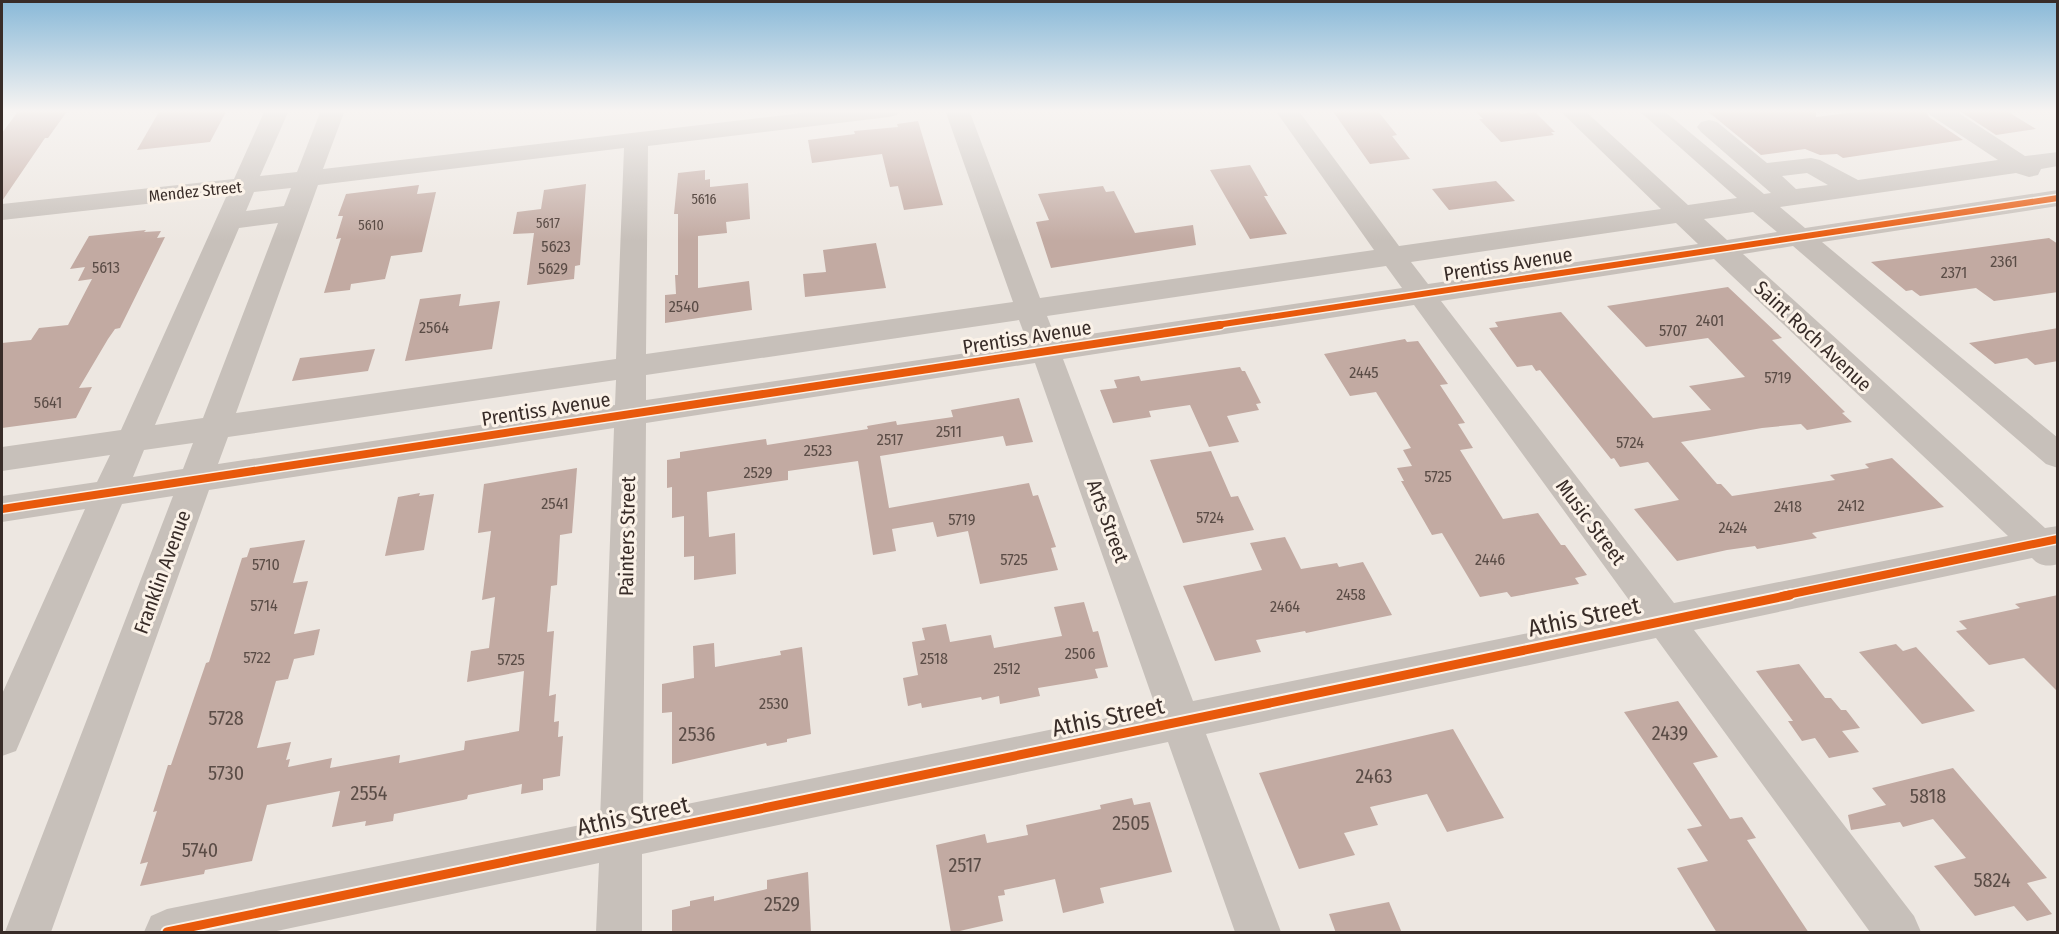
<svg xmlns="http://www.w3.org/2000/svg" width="2059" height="934" viewBox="0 0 2059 934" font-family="'Fira Sans Condensed',sans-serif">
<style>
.building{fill:#c2aaa2}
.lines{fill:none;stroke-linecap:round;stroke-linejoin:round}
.minor{fill:#c7c0ba;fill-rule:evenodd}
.cycleway-far2-casing{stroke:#fbf2e8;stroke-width:9}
.cycleway-far1-casing{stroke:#fbf2e8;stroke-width:11}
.cycleway-casing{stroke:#fbf2e8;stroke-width:13}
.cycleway-far2{stroke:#e8590c;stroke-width:6}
.cycleway-far1{stroke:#e8590c;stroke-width:8}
.cycleway{stroke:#e8590c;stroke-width:9}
.labels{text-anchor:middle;stroke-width:6;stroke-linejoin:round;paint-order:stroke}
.far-number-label{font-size:14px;fill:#5a4c46}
.far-street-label{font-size:16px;fill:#382c28;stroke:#fbf2e8}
.number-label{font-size:16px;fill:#5a4c46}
.street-label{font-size:20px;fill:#382c28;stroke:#fbf2e8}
.near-number-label{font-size:20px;fill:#5a4c46}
.near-street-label{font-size:24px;fill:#382c28;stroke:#fbf2e8}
</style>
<rect width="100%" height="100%" fill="#ede7e1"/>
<g class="building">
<polygon points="19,110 68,110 48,138 45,138 2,201 2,133"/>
<polygon points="160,110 227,110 210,142 137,150"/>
<polygon points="1332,110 1377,110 1397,135 1392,136 1410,159 1370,164"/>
<polygon points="1474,110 1517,110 1521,114 1535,112 1555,132 1551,132 1554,135 1501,142 1479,119 1483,119"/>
<polygon points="1706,110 1816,110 1816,117 1870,110 1925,110 1929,117 1963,140 1843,158 1837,154 1820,155 1805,149 1761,155"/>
<polygon points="1958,110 2005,110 2036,129 1996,135"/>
<polygon points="918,121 943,205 904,210 898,186 890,187 882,154 812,163 808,140 855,134 854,131 898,127 897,124"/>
<polygon points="1250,165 1268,196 1264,196 1287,234 1250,239 1210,170"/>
<polygon points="705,170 705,180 710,179 710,187 748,183 750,219 726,222 727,233 698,236 698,288 749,281 752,310 665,323 665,295 676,294 675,275 678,275 678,214 674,214 678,173"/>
<polygon points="1496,181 1515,201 1449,210 1432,189"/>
<polygon points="586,184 580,265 575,266 574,279 527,285 534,233 513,234 517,212 541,209 544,190"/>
<polygon points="419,185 417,194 436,192 422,252 391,256 385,279 351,284 350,290 324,293 341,238 336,239 343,216 338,216 346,194"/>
<polygon points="1103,186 1106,192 1114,191 1135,233 1193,225 1196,245 1051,268 1036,222 1049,220 1038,194"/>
<polygon points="146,230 144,232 161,231 157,238 165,237 120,328 115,329 108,339 79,388 92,387 76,418 2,428 2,343 31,340 39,328 68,325 92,279 78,281 85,267 70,269 89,236"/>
<polygon points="2049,238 2058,244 2058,292 1994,301 1976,288 1920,296 1912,290 1906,291 1871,262"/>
<polygon points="876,243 886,288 805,297 803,274 826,272 823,250"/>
<polygon points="1728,287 1782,338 1772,340 1845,412 1842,413 1852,422 1807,430 1801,424 1762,428 1681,442 1717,484 1721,484 1732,496 1835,480 1830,475 1869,468 1865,464 1892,458 1944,507 1812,533 1817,538 1757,549 1755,546 1727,550 1677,561 1634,509 1679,500 1648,462 1620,467 1614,458 1611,459 1540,370 1536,371 1532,365 1517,367 1489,328 1498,327 1495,322 1561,312 1653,418 1711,410 1689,386 1745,377 1708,338 1646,347 1607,306"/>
<polygon points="461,294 459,306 500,301 492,349 405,361 420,299"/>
<polygon points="2058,328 2058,361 2035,365 2027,358 1995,364 1969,343"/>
<polygon points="1405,339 1407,342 1418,341 1448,384 1440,385 1465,423 1458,424 1473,448 1460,450 1503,519 1538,513 1561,545 1565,545 1587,575 1575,578 1579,584 1511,597 1507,592 1480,597 1442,533 1432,535 1401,481 1404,481 1397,468 1412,466 1403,450 1411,448 1376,392 1350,396 1324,354"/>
<polygon points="375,349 368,371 292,381 300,358"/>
<polygon points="1240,367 1242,371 1245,371 1261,403 1256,404 1259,410 1227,416 1239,442 1209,447 1190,405 1149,411 1151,417 1113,423 1100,390 1117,388 1114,380 1139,376 1141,381"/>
<polygon points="1019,398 1033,442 1006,446 1003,436 880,456 889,508 1029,483 1033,496 1038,495 1056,547 1051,548 1058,570 980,584 968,531 937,537 933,522 892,529 896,551 873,555 858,461 788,471 788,480 707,492 709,537 735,533 736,574 694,580 694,556 684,557 684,516 672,518 672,487 667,488 667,460 680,458 680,452 766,439 767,445 868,429 867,426 896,421 897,425 953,417 951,410"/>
<polygon points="1211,451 1231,497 1238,496 1254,530 1183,543 1150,460"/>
<polygon points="577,468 572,533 560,535 557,585 551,586 547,632 554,631 549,696 556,694 554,722 559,721 558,737 563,736 560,776 543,779 543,790 521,794 522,784 468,795 467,799 463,800 394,814 393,821 365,826 366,821 332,827 340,791 267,805 252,861 205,870 204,874 140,886 148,862 140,864 157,811 153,812 168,765 171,765 206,663 209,662 242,558 247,557 250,548 305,540 293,583 308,581 294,634 320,629 314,655 294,659 288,679 276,681 257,748 291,742 286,760 290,759 288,767 332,758 330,768 400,755 399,763 464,750 465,741 519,731 524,671 467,682 471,651 489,648 495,597 482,600 491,531 478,533 484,484"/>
<polygon points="420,493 419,496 434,494 424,550 385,556 398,497"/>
<polygon points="1285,537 1301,569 1337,563 1339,567 1363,562 1392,615 1306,633 1305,631 1256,640 1261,652 1215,661 1183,586 1262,570 1250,543"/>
<polygon points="2058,595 2058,692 2024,658 1989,665 1956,631 1967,629 1959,621 2020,608 2015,604"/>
<polygon points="1084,602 1093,632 1098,631 1108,667 1095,669 1098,678 1038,688 1040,696 1000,704 999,696 982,700 981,697 922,708 921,703 908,706 903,678 918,675 912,642 925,640 922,628 946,624 950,642 991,635 994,648 1062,636 1054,607"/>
<polygon points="714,643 715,667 781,655 780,651 802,647 811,734 787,739 787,742 767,746 766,743 672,764 672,712 662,713 662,684 694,678 693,646"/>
<polygon points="1896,644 1903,651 1916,647 1975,711 1922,724 1859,652"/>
<polygon points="1799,664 1825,698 1831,698 1841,710 1846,710 1860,728 1842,731 1859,752 1829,758 1815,738 1802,741 1788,721 1793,721 1756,671"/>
<polygon points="1678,701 1718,757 1693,763 1730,819 1742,817 1756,838 1747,840 1809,933 1717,933 1677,868 1708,861 1687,829 1702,826 1624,712"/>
<polygon points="1453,729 1504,818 1447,832 1427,794 1370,807 1378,825 1344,833 1355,855 1299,869 1259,773"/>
<polygon points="1953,768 2047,878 2027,883 2052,914 2027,921 2014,906 1975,916 1934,866 1966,858 1933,819 1903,827 1900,822 1851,830 1848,815 1886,805 1872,788"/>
<polygon points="1132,798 1134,805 1150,802 1172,872 1100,888 1104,903 1063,913 1055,879 1004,890 1005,895 998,896 1003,921 951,933 936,845 985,834 987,843 1028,835 1026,825 1101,809 1100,805"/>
<polygon points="808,872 811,933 672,933 672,910 690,906 690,901 714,896 714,901 767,889 767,880"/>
<polygon points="1389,902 1402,933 1336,933 1329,914"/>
</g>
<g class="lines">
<path class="minor" d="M265 110H289L260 176 297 172 321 110H345L323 169 828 110H900L897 115 889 117 648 146 646 354 1013 302 945 110H969L1040 298 1374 250 1275 110H1298L1399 246 1661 209 1559 110H1584L1688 205 1737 198 1638 110H1663L1764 194 1771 193 1701 132 1697 127 1701 122 1709 120 1717 122 1767 163 1811 158 1820 160 1858 180 1998 160 1930 115 1927 110H1954L2025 156 2058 152V166L2041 169 2038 175 2029 177 2016 173 1780 207 1805 228 2058 190V206L1822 242 2058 438V468L2046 464 1793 246 1743 254 2045 528 2058 526V564C2047 567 2039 566 2032 558L1694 630 1914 916 1921 932H1870L1656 638 1206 734 1281 932H1235L1168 742 642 854V932H596L599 863 272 932H144L151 916 167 909 600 821 614 428 209 490 51 932H5L173 496 122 504 16 751 2 756V694L85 509 2 522V496L97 482 110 455 2 471V447L121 430 227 195 2 220V204L234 179ZM624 148 616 359 236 413 318 185ZM1807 173 1828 185 1796 189 1782 176ZM291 188 284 206 246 211 254 192ZM1753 212 1777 232 1727 240 1704 219ZM278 223 203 418 155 425 239 228ZM1676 223 1698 244 1428 284 1411 262ZM1714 259 2008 536 1674 603 1441 301ZM1386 266 1402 288 1056 339 1047 316ZM1414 305 1637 611 1193 701 1063 359ZM1019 320 1028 344 646 400V375ZM1035 363 1156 708 643 813 646 423ZM616 380 615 405 218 464 228 437ZM193 443 183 469 133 477 144 450Z"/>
<defs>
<polyline id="cycleway-far2" points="1210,326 2058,198"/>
<g id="cycleway-far1">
<polyline points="2,509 1220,325"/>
<polyline points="1782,596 2058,539"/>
</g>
<polyline id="cycleway" points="167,932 1790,595"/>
</defs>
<use href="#cycleway-far2" class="cycleway-far2-casing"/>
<use href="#cycleway-far1" class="cycleway-far1-casing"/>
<use href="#cycleway" class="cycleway-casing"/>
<use href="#cycleway-far2" class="cycleway-far2"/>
<use href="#cycleway-far1" class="cycleway-far1"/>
<use href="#cycleway" class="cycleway"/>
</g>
<linearGradient id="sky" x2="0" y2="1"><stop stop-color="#89b9d8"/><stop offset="0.46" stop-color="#f7f4f2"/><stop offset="1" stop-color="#f7f4f2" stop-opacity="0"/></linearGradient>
<rect width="2059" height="241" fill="url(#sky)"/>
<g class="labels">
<g class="far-number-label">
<text x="704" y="204">5616</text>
<text x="548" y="228">5617</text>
<text x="371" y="230">5610</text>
</g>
<g class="far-street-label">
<text transform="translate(195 191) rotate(-6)" y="6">Mendez Street</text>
</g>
<g class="number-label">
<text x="556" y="252">5623</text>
<text x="2004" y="267">2361</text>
<text x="106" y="273">5613</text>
<text x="553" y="274">5629</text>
<text x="1954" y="278">2371</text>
<text x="684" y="312">2540</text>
<text x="1710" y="326">2401</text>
<text x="434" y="333">2564</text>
<text x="1673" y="336">5707</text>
<text x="1364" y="378">2445</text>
<text x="1778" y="383">5719</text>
<text x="48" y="408">5641</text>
<text x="949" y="437">2511</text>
<text x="890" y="445">2517</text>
<text x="1630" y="448">5724</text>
<text x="818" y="456">2523</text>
<text x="758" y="478">2529</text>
<text x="1438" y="482">5725</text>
<text x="555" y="509">2541</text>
<text x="1851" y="511">2412</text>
<text x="1788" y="512">2418</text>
<text x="1210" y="523">5724</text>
<text x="962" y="525">5719</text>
<text x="1733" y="533">2424</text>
<text x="1014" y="565">5725</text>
<text x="1490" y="565">2446</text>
<text x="266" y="570">5710</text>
<text x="1351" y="600">2458</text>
<text x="264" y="611">5714</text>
<text x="1285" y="612">2464</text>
<text x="1080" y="659">2506</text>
<text x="257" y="663">5722</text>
<text x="934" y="664">2518</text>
<text x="511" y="665">5725</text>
<text x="1007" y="674">2512</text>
<text x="774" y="709">2530</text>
</g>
<g class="street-label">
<text transform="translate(1508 264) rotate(-9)" y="7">Prentiss Avenue</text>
<text transform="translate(1813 336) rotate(43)" y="7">Saint Roch Avenue</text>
<text transform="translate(1027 337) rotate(-9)" y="7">Prentiss Avenue</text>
<text transform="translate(546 409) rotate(-9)" y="7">Prentiss Avenue</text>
<text transform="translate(1108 521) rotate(70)" y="7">Arts Street</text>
<text transform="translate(1591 522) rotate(53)" y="7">Music Street</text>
<text transform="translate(627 536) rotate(-89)" y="7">Painters Street</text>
<text transform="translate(162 572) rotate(-70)" y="7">Franklin Avenue</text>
</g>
<g class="near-number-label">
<text x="226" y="725">5728</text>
<text x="1670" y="740">2439</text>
<text x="697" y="741">2536</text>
<text x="226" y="780">5730</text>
<text x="1374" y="783">2463</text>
<text x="369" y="800">2554</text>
<text x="1928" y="803">5818</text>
<text x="1131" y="830">2505</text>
<text x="200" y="857">5740</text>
<text x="965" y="872">2517</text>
<text x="1992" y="887">5824</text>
<text x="782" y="911">2529</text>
</g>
<g class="near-street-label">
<text transform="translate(1584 617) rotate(-12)" y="8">Athis Street</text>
<text transform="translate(1108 717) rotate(-12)" y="8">Athis Street</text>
<text transform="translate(633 816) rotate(-12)" y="8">Athis Street</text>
</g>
</g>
<rect width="2059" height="934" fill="none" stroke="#382c28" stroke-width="6"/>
</svg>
